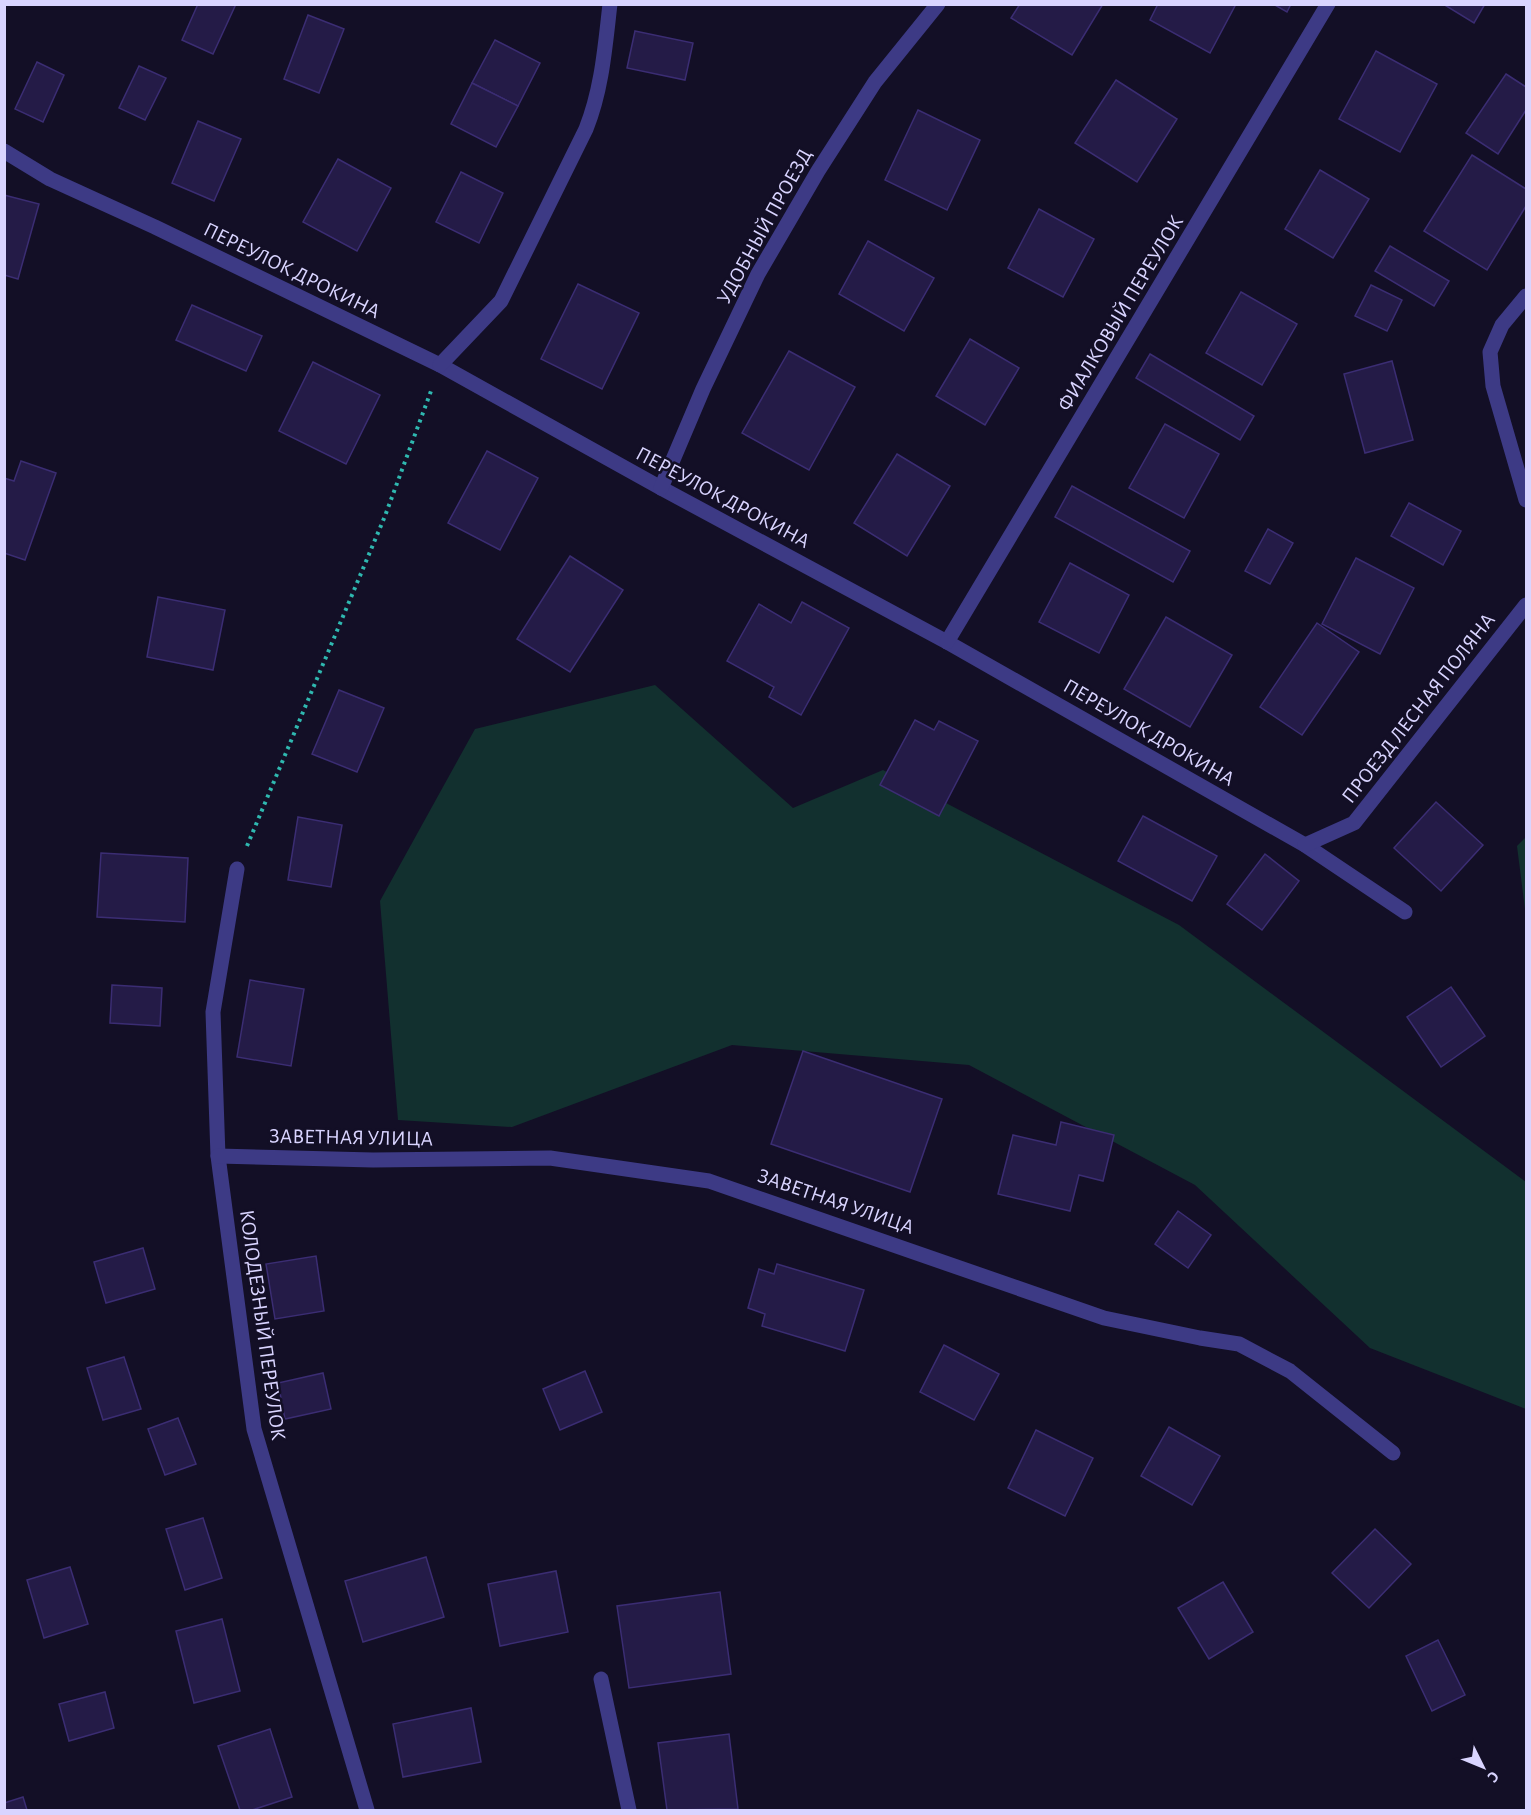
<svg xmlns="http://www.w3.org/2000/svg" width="1531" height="1815" viewBox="0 0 1531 1815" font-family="'Alegreya Sans',sans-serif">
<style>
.green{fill:#12302f}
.building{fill:#241b47;stroke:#3b2d73;stroke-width:1.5}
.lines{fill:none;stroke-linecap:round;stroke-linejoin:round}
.path{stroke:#2fb8b0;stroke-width:4;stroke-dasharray:3 4.5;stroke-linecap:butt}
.lane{stroke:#3d3a85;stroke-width:15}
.street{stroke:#3d3a85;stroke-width:15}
.labels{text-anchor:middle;stroke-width:5;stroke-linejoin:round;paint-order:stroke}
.street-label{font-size:21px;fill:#d9d4ff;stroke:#130f26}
</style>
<rect width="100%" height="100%" fill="#130f26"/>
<g class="green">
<polygon points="655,685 793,808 883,770 1179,925 1526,1182 1526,1409 1370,1348 1195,1185 969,1065 732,1045 512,1127 398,1120 380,901 475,729"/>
<polygon points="1526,837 1526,917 1517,846"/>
</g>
<g class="building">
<polygon points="198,4 236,4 213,54 182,40"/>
<polygon points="1020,4 1103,4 1072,55 1011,18"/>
<polygon points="1158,4 1236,4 1210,53 1150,20"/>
<polygon points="1273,4 1291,4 1287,12"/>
<polygon points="1443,4 1485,4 1474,23"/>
<polygon points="308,15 344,29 319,93 284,79"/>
<polygon points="635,31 693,43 685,80 627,68"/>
<polygon points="495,40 540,63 518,106 472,83"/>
<polygon points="1376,51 1437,84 1400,152 1339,119"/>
<polygon points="37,62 64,75 43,122 15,109"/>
<polygon points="139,66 166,78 145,120 119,108"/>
<polygon points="1506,74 1526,87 1526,110 1498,154 1466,133"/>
<polygon points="1116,80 1177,119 1137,182 1075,143"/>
<polygon points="472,83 518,106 496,147 451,124"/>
<polygon points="918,110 980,140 947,210 885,180"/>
<polygon points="198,121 241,139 214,201 172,183"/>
<polygon points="1472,155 1526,189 1526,206 1487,270 1424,231"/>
<polygon points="338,159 391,188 357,251 303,222"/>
<polygon points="1320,170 1369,199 1333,258 1285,229"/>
<polygon points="461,172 503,193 479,243 436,222"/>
<polygon points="4,195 39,204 18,279 4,275"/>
<polygon points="1039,209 1094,239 1063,297 1008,268"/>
<polygon points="868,241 934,278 904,331 839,294"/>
<polygon points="1390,246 1449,281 1434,306 1375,271"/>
<polygon points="578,284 639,313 602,389 541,359"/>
<polygon points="1371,285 1402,300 1387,331 1355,316"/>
<polygon points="1241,292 1297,324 1262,385 1206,353"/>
<polygon points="192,305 262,336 246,371 176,340"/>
<polygon points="970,339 1019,368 985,425 936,396"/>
<polygon points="789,351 855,387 809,470 742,433"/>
<polygon points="1150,354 1254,416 1240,440 1136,378"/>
<polygon points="1392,361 1413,440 1365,453 1344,374"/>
<polygon points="313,362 380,395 346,464 279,431"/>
<polygon points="1165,424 1219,454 1184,518 1129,488"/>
<polygon points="487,451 538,478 500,550 448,523"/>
<polygon points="897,454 950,486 907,556 854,523"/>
<polygon points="21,461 56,473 25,560 4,553 4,478 14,481"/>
<polygon points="1072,486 1190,551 1173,582 1055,517"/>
<polygon points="1409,503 1461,531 1443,565 1391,536"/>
<polygon points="1268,529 1293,543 1270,584 1245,571"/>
<polygon points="570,556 623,590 570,672 517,639"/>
<polygon points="1356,558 1414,588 1380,654 1322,624"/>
<polygon points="1070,563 1129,595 1099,653 1039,622"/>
<polygon points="158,597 225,610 213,670 147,657"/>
<polygon points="802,602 849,628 801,715 769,697 774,687 727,661 759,604 791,623"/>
<polygon points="1166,617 1232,655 1190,727 1124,689"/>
<polygon points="1317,623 1359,652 1302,735 1260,707"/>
<polygon points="339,690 384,708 357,772 312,754"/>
<polygon points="915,720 934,730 939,721 978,741 939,816 880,785"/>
<polygon points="1436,802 1483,845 1441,891 1394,848"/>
<polygon points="1143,816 1217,856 1192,901 1118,861"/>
<polygon points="298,817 342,825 331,887 288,880"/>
<polygon points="101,853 188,858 185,922 97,917"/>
<polygon points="1265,854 1299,881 1262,930 1227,904"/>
<polygon points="250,980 304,989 291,1066 237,1057"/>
<polygon points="112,985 162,988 160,1026 110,1023"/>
<polygon points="1451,987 1485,1036 1441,1067 1407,1017"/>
<polygon points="803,1051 942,1099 910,1192 771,1144"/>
<polygon points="1061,1122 1114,1135 1103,1181 1079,1175 1070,1211 998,1194 1013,1135 1056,1145"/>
<polygon points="1178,1211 1211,1235 1188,1268 1155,1244"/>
<polygon points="143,1248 155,1289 106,1303 94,1262"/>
<polygon points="316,1256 324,1311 275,1319 266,1264"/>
<polygon points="777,1264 864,1290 845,1351 762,1326 765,1314 748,1308 759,1269 774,1274"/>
<polygon points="944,1345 999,1374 974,1420 920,1392"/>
<polygon points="124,1357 141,1409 103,1420 87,1368"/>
<polygon points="585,1371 602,1412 560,1430 543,1389"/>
<polygon points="323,1373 331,1409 285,1419 278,1383"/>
<polygon points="178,1418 196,1464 165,1475 148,1429"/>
<polygon points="1169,1427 1220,1456 1192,1505 1141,1476"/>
<polygon points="1036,1430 1093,1458 1065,1516 1008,1488"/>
<polygon points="203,1518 222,1578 185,1590 166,1529"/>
<polygon points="1375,1529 1411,1564 1369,1608 1332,1573"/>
<polygon points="426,1557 444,1617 363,1642 345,1581"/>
<polygon points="70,1567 88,1624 44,1638 27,1580"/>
<polygon points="556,1571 568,1632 500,1646 488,1584"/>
<polygon points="1223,1582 1253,1632 1209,1659 1178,1608"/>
<polygon points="720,1592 731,1674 629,1688 617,1606"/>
<polygon points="222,1619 240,1691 194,1703 176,1631"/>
<polygon points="1438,1640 1465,1695 1432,1711 1406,1656"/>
<polygon points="105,1692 114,1728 69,1741 59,1704"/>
<polygon points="471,1708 481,1762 403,1777 393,1724"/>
<polygon points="270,1729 292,1797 252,1810 240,1810 218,1746"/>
<polygon points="729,1734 738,1809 667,1810 658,1743"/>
<polygon points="23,1797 27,1810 4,1810 4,1803"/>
</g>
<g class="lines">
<polyline class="path" points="247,846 385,516 431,391"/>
<polyline class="lane" points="601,1679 629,1810"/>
<g class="street">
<polyline points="4,151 50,179 155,227 440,365 661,488 947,642 1305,845 1405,912"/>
<polyline points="1526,296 1502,325 1490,352 1493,386 1526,500"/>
<path d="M440 365 501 301 586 129C602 89 605 47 610 4"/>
<polyline points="661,488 703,389 758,274 818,171 875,82 938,4"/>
<polyline points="947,642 1328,4"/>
<polyline points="1305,845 1354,823 1526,605"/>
<polyline points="237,869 213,1012 218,1156 254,1429 367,1810"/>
<polyline points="218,1156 373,1160 550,1158 709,1181 1104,1318 1200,1338 1239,1344 1290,1371 1393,1453"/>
</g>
</g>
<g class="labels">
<g class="street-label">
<text transform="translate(764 226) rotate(-61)" y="7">УДОБНЫЙ ПРОЕЗД</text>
<text transform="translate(292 270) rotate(26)" y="7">ПЕРЕУЛОК ДРОКИНА</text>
<text transform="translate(1120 313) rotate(-59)" y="7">ФИАЛКОВЫЙ ПЕРЕУЛОК</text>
<text transform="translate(723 497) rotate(28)" y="7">ПЕРЕУЛОК ДРОКИНА</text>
<text transform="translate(1418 708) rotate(-52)" y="7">ПРОЕЗД ЛЕСНАЯ ПОЛЯНА</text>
<text transform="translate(1149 732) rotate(30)" y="7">ПЕРЕУЛОК ДРОКИНА</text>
<text transform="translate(351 1137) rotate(1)" y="7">ЗАВЕТНАЯ УЛИЦА</text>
<text transform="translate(836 1201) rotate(19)" y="7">ЗАВЕТНАЯ УЛИЦА</text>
<text transform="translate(263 1325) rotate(82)" y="7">КОЛОДЕЗНЫЙ ПЕРЕУЛОК</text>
</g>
</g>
<rect width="1531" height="1815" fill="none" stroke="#d9d4ff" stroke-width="12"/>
<g transform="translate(1483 1767) rotate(133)" stroke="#130f26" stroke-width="4.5" paint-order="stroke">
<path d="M0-4.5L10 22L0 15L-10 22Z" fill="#d9d4ff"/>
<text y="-9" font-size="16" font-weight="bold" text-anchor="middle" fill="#d9d4ff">С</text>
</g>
</svg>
